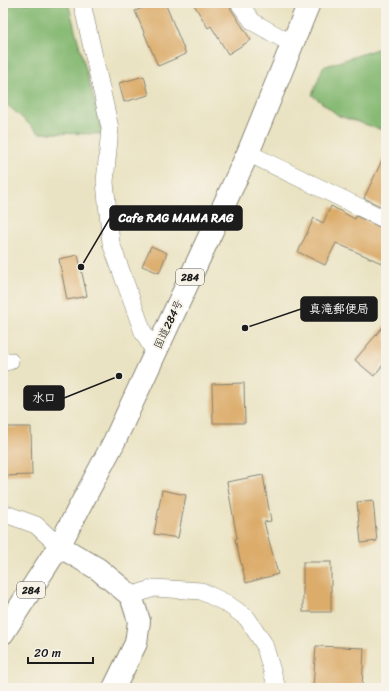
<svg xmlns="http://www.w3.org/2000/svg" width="389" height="691" viewBox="0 0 389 691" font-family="Sriracha,'Klee One',sans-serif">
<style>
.forest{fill:#87ba74;stroke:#526b48}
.building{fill:#dcac6a}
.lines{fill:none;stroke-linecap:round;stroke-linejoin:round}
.street-casing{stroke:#838070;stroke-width:18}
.secondary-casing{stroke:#838070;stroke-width:24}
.highway-casing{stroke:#838070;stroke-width:24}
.street{stroke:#fff;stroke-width:17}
.secondary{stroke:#fff;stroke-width:22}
.highway{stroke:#fff;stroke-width:22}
.labels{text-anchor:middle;stroke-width:4;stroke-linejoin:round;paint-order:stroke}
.shield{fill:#f7f3e8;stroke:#5e5c59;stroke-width:1}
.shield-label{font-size:10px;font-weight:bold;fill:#1c1c1c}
.street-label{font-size:11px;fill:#1c1c1c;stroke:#f7f3e8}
.leader{fill:none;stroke:#1c1c1c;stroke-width:1.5}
.callout-dot{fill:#1c1c1c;stroke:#f7f3e8;stroke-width:1.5}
.callout{fill:#1c1c1c;stroke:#1c1c1c;stroke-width:1.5}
.callout-label{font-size:12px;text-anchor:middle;font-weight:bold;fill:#fff}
</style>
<rect width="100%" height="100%" fill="#f7f3e8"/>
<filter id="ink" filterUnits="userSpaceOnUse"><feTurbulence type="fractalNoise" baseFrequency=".025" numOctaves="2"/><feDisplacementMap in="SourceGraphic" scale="8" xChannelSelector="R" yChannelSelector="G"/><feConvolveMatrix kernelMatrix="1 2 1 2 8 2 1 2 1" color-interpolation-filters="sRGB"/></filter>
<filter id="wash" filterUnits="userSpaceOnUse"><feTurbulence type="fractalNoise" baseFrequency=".012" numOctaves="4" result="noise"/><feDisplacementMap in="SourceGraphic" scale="16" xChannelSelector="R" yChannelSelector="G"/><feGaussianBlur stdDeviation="0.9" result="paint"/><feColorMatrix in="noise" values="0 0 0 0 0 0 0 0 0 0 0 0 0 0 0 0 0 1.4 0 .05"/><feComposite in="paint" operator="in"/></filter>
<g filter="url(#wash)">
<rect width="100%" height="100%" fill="#eae3c3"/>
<g class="forest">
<polygon points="3,3 68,3 103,134 39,133 3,101"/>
<polygon points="386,46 386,131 339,116 312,95 323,67"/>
</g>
<g id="blocks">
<g class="building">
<polygon points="155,3 165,3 186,54 158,66 135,11"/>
<polygon points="193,3 229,3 231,9 251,40 228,54 211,26 208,28"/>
<polygon points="144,76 149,95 124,102 119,83"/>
<polygon points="386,152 386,209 364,198"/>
<polygon points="331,206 355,219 356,216 386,230 386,265 336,243 325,265 298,252 314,218 323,223"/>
<polygon points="151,246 167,253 159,273 142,266"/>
<polygon points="78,255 87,296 67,300 59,259"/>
<polygon points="386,323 386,361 374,376 355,360"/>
<polygon points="244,383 245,423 213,423 212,384"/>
<polygon points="3,427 31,427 32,475 3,476"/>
<polygon points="263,475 271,521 264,522 278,574 246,583 235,539 237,538 227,482"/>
<polygon points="162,490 186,495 178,538 154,534"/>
<polygon points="373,500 377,541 361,543 357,502"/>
<rect x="303" y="562" width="28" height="50"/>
<polygon points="316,646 364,648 362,688 313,687"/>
</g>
</g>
</g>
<g filter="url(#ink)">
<use href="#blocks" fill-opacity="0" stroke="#838070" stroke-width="1"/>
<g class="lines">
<defs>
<g id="street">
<polyline points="82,3 110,128 105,182 111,243 143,332 155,353"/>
<polyline points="239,3 253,22 292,44"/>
<polyline points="248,153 386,220"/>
<polyline points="3,362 10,361"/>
<polyline points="3,513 36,525 59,546"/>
<polyline points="131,596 154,588 201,591 226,603 247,618 264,644 277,688"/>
</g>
<polyline id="secondary" points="59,546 98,569 131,596 139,621 136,643 114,688"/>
<polyline id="highway" points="3,633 59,546 114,442 248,153 309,3"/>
</defs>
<use href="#street" class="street-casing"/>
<use href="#secondary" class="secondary-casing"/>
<use href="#highway" class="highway-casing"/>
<use href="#street" class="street"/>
<use href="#secondary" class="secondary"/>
<use href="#highway" class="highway"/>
</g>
</g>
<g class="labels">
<g class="shield">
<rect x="176" y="269" width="28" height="16" rx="3"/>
<rect x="17" y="582" width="28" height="16" rx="3"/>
</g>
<g class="shield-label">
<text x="190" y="281">284</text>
<text x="31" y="594">284</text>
</g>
<g class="street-label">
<text transform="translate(168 324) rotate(-65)" y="4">国道284号</text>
</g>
</g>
<path class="leader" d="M81 267L110 218M245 328L301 309M119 376L64 398"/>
<g class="callout-dot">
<circle cx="81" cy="267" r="4"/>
<circle cx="245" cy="328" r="4"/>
<circle cx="119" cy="376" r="4"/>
</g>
<g class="callout">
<rect x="110" y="206" width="132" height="24" rx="4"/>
<rect x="301" y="297" width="76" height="24" rx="4"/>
<rect x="24" y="386" width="40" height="24" rx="4"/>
</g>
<g class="callout-label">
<text x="176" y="222">Cafe RAG MAMA RAG</text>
<text x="339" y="313">真滝郵便局</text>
<text x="44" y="402">水口</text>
</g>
<rect width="389" height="691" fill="none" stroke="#f7f3e8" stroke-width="16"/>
<path d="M28 657v6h65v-6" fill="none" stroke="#1c1c1c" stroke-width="2"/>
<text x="34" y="657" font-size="12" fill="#1c1c1c" stroke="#f7f3e8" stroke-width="3" paint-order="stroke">20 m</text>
</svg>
